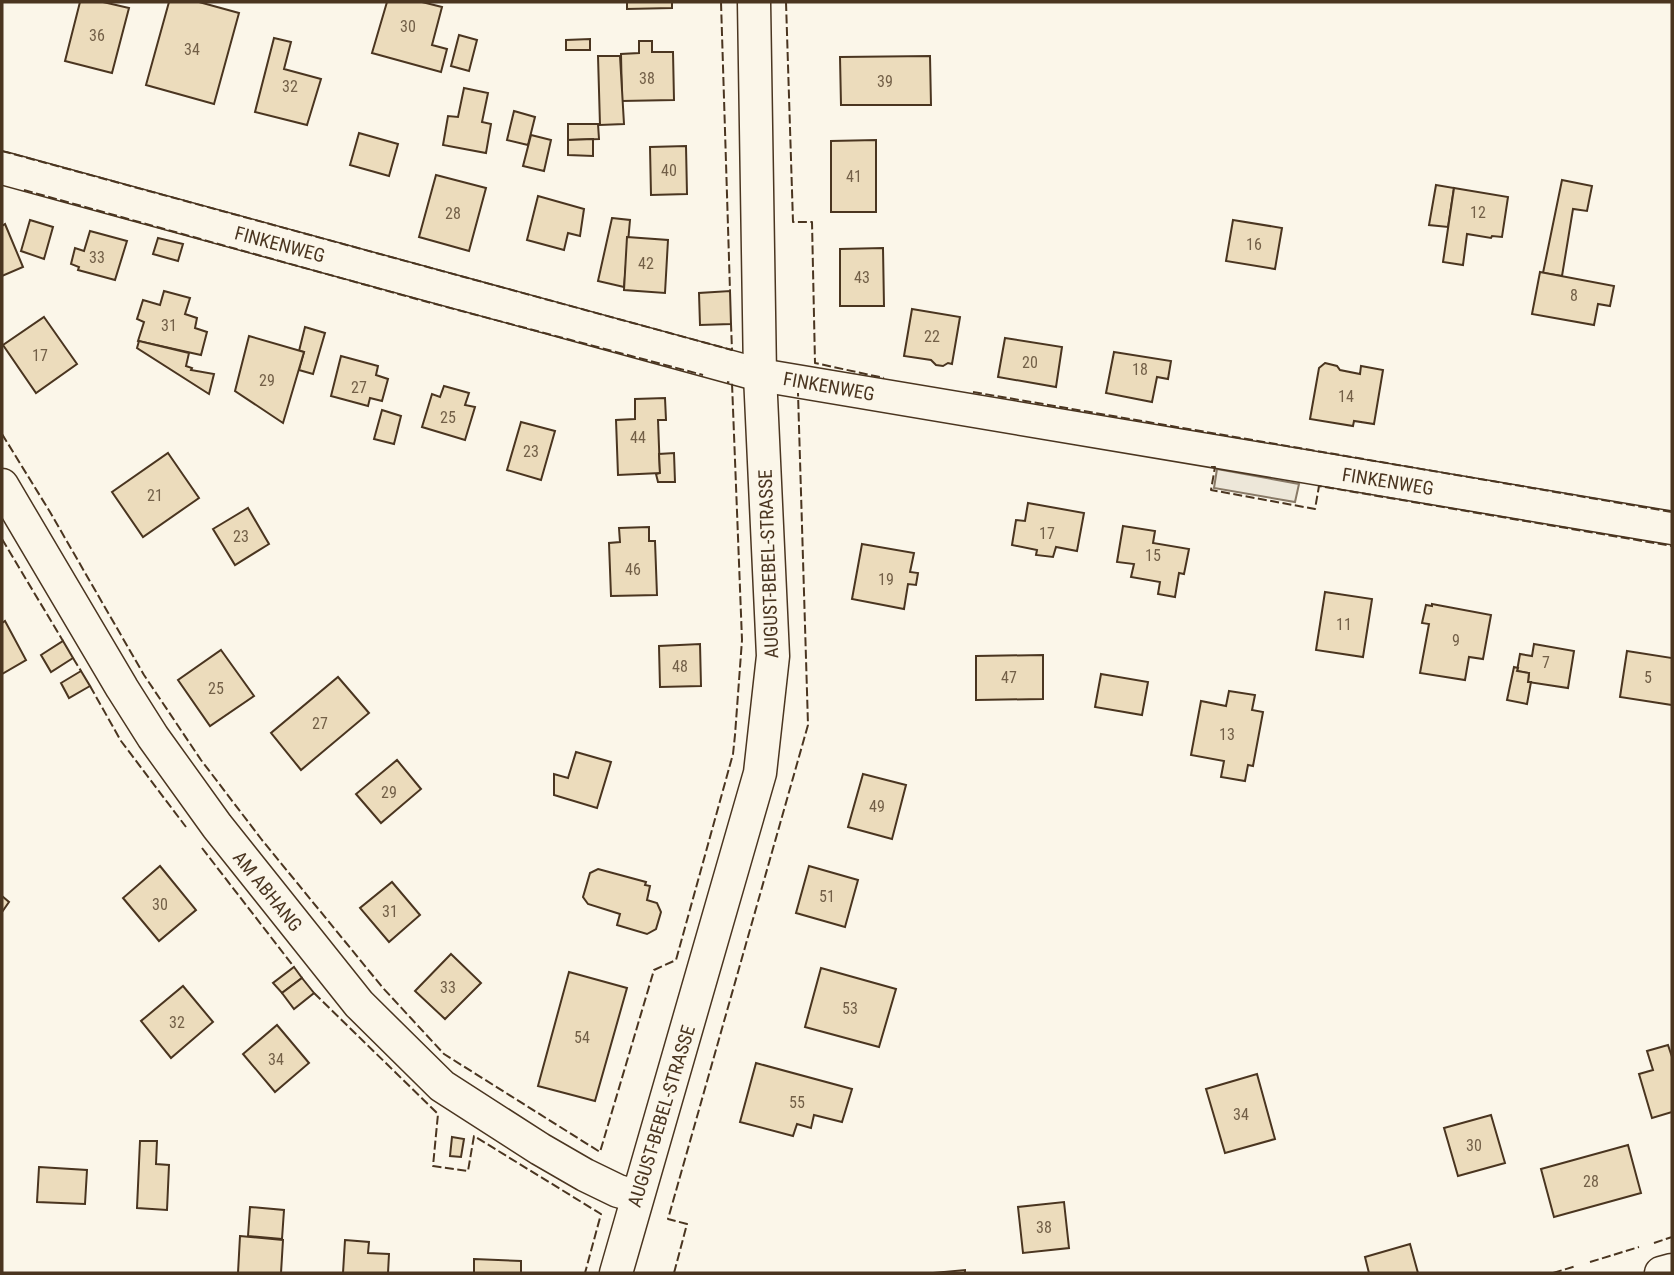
<svg xmlns="http://www.w3.org/2000/svg" width="1674" height="1275" viewBox="0 0 1674 1275" font-family="'Roboto Condensed',sans-serif">
<style>
.parking{fill:#ede7d9;stroke:#887966;stroke-width:2}
.building{fill:#ecdcbc;stroke:#4a3520;stroke-width:2}
.lines{fill:none;stroke-linecap:round;stroke-linejoin:round}
.minor-casing{stroke:#4a3520;stroke-width:35}
.minor{stroke:#fbf6e9;stroke-width:32}
.fence{stroke:#4a3520;stroke-width:2;stroke-dasharray:9 3.5;stroke-linecap:butt}
.labels{text-anchor:middle;stroke-width:5;stroke-linejoin:round;paint-order:stroke}
.number-label{font-size:16px;fill:#725f47}
.street-label{font-size:19px;fill:#4a3520;stroke:#fbf6e9}
</style>
<rect width="100%" height="100%" fill="#fbf6e9"/>
<polygon class="parking" points="1217,469 1299,484 1295,502 1214,488"/>
<g class="building">
<polygon points="80,2 103,2 129,8 112,73 65,61"/>
<polygon points="169,2 199,2 239,13 214,104 146,85"/>
<polygon points="387,2 422,2 442,7 432,45 447,49 441,72 372,53"/>
<polygon points="627,2 672,2 672,8 627,9"/>
<polygon points="459,35 477,40 469,71 451,66"/>
<polygon points="274,38 291,42 284,69 321,79 307,125 255,112"/>
<polygon points="590,39 590,50 566,50 566,40"/>
<polygon points="639,41 652,41 652,52 673,52 674,100 622,101 621,54 639,53"/>
<polygon points="598,56 620,56 624,124 600,125"/>
<polygon points="930,56 931,105 841,105 840,57"/>
<polygon points="464,88 488,93 482,122 491,124 486,153 443,145 448,116 458,117"/>
<polygon points="514,111 535,117 528,145 507,140"/>
<polygon points="568,124 598,124 599,139 568,140"/>
<polygon points="359,133 398,144 389,176 350,165"/>
<polygon points="531,135 551,140 544,171 523,166"/>
<polygon points="593,139 593,156 568,155 568,140"/>
<polygon points="876,140 876,212 831,212 831,141"/>
<polygon points="686,146 687,194 651,195 650,147"/>
<polygon points="436,175 486,188 469,251 419,237"/>
<polygon points="1562,180 1592,186 1587,211 1573,209 1562,276 1543,273"/>
<polygon points="1436,185 1454,188 1448,227 1429,225"/>
<polygon points="1454,188 1508,197 1502,237 1492,236 1491,238 1467,234 1463,265 1443,262"/>
<polygon points="538,196 584,209 580,236 568,233 564,250 527,240"/>
<polygon points="612,218 630,220 624,287 598,281"/>
<polygon points="30,220 53,227 44,259 21,251"/>
<polygon points="1233,220 1282,228 1275,269 1226,261"/>
<polygon points="5,224 23,267 2,276 2,226"/>
<polygon points="90,231 127,241 115,280 78,270 79,267 71,264 75,248 84,251"/>
<polygon points="627,237 668,240 665,293 624,290"/>
<polygon points="158,238 183,244 178,261 153,254"/>
<polygon points="883,248 884,306 840,306 840,249"/>
<polygon points="1540,272 1614,286 1610,306 1598,304 1594,325 1532,314"/>
<polygon points="164,291 190,298 185,314 197,318 195,328 207,332 201,355 138,341 144,322 137,319 143,300 160,305"/>
<polygon points="730,291 731,324 700,325 699,293"/>
<polygon points="912,309 960,317 952,364 948,363 943,366 936,365 931,360 904,356"/>
<polygon points="44,317 77,364 36,393 3,345"/>
<polygon points="305,327 325,333 313,374 299,370 304,352 299,351"/>
<polygon points="249,336 304,352 283,423 235,391"/>
<polygon points="1005,338 1062,347 1056,387 998,377"/>
<polygon points="139,341 189,353 186,366 192,368 191,370 214,374 209,394 137,348"/>
<polygon points="1114,352 1171,361 1168,379 1157,377 1152,402 1106,393"/>
<polygon points="341,356 378,366 376,375 388,379 382,401 370,398 368,406 331,396"/>
<polygon points="1325,363 1337,366 1340,370 1360,374 1361,366 1383,370 1374,424 1354,421 1353,426 1310,419 1319,368"/>
<polygon points="444,386 469,393 465,405 475,407 465,440 422,427 432,394 440,397"/>
<polygon points="665,398 666,420 658,420 660,473 618,475 616,420 635,419 635,399"/>
<polygon points="382,410 401,416 394,444 374,439"/>
<polygon points="521,422 555,431 541,480 507,470"/>
<polygon points="168,453 199,498 143,537 112,492"/>
<polygon points="674,453 675,482 658,482 656,474 660,473 659,454"/>
<polygon points="1028,503 1084,513 1077,551 1056,547 1053,557 1036,555 1037,550 1012,545 1016,520 1025,521"/>
<polygon points="248,508 269,544 235,565 213,529"/>
<polygon points="1123,526 1155,531 1153,543 1189,549 1184,574 1179,573 1175,597 1158,594 1160,582 1131,577 1134,564 1117,562"/>
<polygon points="649,527 649,541 655,541 657,595 611,596 609,543 620,542 619,528"/>
<polygon points="862,544 914,553 910,572 918,573 916,585 908,584 904,609 852,599"/>
<polygon points="1325,592 1372,599 1363,657 1316,650"/>
<polygon points="1432,604 1491,615 1483,659 1469,657 1465,680 1420,673 1429,624 1422,623 1426,605 1432,606"/>
<polygon points="5,621 26,660 2,674 2,623"/>
<polygon points="63,641 73,658 51,672 41,655"/>
<polygon points="700,644 701,686 660,687 659,646"/>
<polygon points="1534,644 1574,651 1568,688 1528,682 1529,673 1517,671 1520,654 1532,656"/>
<polygon points="221,650 254,696 210,726 178,680"/>
<polygon points="1627,651 1672,658 1672,705 1620,697"/>
<polygon points="1043,655 1043,699 976,700 976,656"/>
<polygon points="1514,667 1518,668 1517,671 1529,673 1528,682 1531,682 1527,704 1507,700"/>
<polygon points="81,671 90,686 69,698 61,683"/>
<polygon points="1101,674 1148,682 1142,715 1095,707"/>
<polygon points="338,677 369,713 301,770 271,733"/>
<polygon points="1229,691 1255,695 1252,710 1263,712 1253,766 1248,765 1245,781 1221,777 1224,761 1191,755 1201,701 1226,706"/>
<polygon points="576,752 611,762 597,808 554,795 554,774 568,778"/>
<polygon points="397,760 421,789 381,823 356,794"/>
<polygon points="863,774 906,785 892,839 848,827"/>
<polygon points="160,866 196,910 159,941 123,898"/>
<polygon points="809,866 858,880 845,927 796,913"/>
<polygon points="598,869 646,882 645,885 650,886 647,900 657,903 661,912 656,929 647,934 617,925 620,914 588,904 583,897 590,873"/>
<polygon points="392,882 420,915 389,942 360,908"/>
<polygon points="2,896 9,902 2,912"/>
<polygon points="451,954 481,983 445,1019 415,991"/>
<polygon points="294,967 302,978 282,993 273,983"/>
<polygon points="821,968 896,989 879,1047 805,1027"/>
<polygon points="569,972 627,988 595,1101 538,1086"/>
<polygon points="302,978 314,993 294,1009 282,993"/>
<polygon points="183,986 213,1022 171,1058 141,1021"/>
<polygon points="277,1025 309,1063 275,1092 243,1054"/>
<polygon points="1668,1045 1672,1057 1672,1112 1652,1118 1639,1074 1653,1070 1647,1051"/>
<polygon points="756,1063 852,1089 842,1122 814,1115 811,1128 797,1124 793,1136 740,1122"/>
<polygon points="1257,1074 1275,1139 1225,1153 1206,1089"/>
<polygon points="1491,1115 1505,1163 1458,1176 1444,1128"/>
<polygon points="452,1137 464,1139 461,1157 450,1156"/>
<polygon points="140,1141 157,1141 156,1164 169,1165 167,1210 137,1208"/>
<polygon points="1628,1145 1641,1193 1554,1217 1541,1169"/>
<polygon points="39,1167 87,1170 85,1204 37,1202"/>
<polygon points="1064,1202 1069,1248 1023,1253 1018,1207"/>
<polygon points="250,1207 284,1210 282,1239 248,1236"/>
<polygon points="240,1236 283,1240 281,1273 238,1273"/>
<polygon points="345,1240 369,1242 368,1253 389,1254 388,1273 343,1273"/>
<polygon points="1410,1244 1418,1273 1369,1273 1365,1257"/>
<polygon points="474,1259 521,1261 521,1273 474,1273"/>
<polygon points="965,1270 965,1273 933,1273"/>
</g>
<g class="lines">
<defs>
<g id="minor">
<polyline points="2,168 760,375 1672,528"/>
<polyline points="2,485 122,688 153,737 217,826 359,1004 442,1086 540,1149 585,1175 618,1191 636,1196"/>
<polyline points="616,1273 760,773 773,656 760,375 754,2"/>
<polyline points="1661,1273 1672,1270"/>
</g>
</defs>
<use href="#minor" class="minor-casing"/>
<use href="#minor" class="minor"/>
<g class="fence">
<polyline points="721,2 730,291"/>
<polyline points="786,2 793,222 812,222 815,363 884,378"/>
<polyline points="2,151 732,350 731,324"/>
<polyline points="24,190 420,300 703,375"/>
<polyline points="973,392 1672,512"/>
<polyline points="2,434 50,512 144,675 201,760 262,840 383,988 444,1054 600,1152 654,970 676,960 733,754 735,735 742,640 732,383 727,382"/>
<polyline points="1211,467 1215,467 1211,490 1315,509 1319,486 1672,546"/>
<polyline points="2,539 63,641"/>
<polyline points="73,658 81,671"/>
<polyline points="90,686 121,741 186,827"/>
<polyline points="202,848 294,967"/>
<polyline points="314,993 438,1114 433,1166 468,1171 474,1136 601,1214 585,1273"/>
<polyline points="1654,1243 1672,1237"/>
<polyline points="1590,1262 1639,1247"/>
<polyline points="674,1273 687,1224 668,1219 808,725 798,393"/>
<polyline points="1553,1273 1576,1266"/>
</g>
</g>
<g class="labels">
<g class="number-label">
<text x="408" y="32">30</text>
<text x="97" y="41">36</text>
<text x="192" y="55">34</text>
<text x="647" y="84">38</text>
<text x="885" y="87">39</text>
<text x="290" y="92">32</text>
<text x="669" y="176">40</text>
<text x="854" y="182">41</text>
<text x="1478" y="218">12</text>
<text x="453" y="219">28</text>
<text x="1254" y="250">16</text>
<text x="97" y="263">33</text>
<text x="646" y="269">42</text>
<text x="862" y="283">43</text>
<text x="1574" y="301">8</text>
<text x="169" y="331">31</text>
<text x="932" y="342">22</text>
<text x="40" y="361">17</text>
<text x="1030" y="368">20</text>
<text x="1140" y="375">18</text>
<text x="267" y="386">29</text>
<text x="359" y="393">27</text>
<text x="1346" y="402">14</text>
<text x="448" y="423">25</text>
<text x="638" y="443">44</text>
<text x="531" y="457">23</text>
<text x="155" y="501">21</text>
<text x="1047" y="539">17</text>
<text x="241" y="542">23</text>
<text x="1153" y="561">15</text>
<text x="633" y="575">46</text>
<text x="886" y="585">19</text>
<text x="1344" y="630">11</text>
<text x="1456" y="646">9</text>
<text x="1546" y="668">7</text>
<text x="680" y="672">48</text>
<text x="1009" y="683">47</text>
<text x="1648" y="683">5</text>
<text x="216" y="694">25</text>
<text x="320" y="729">27</text>
<text x="1227" y="740">13</text>
<text x="389" y="798">29</text>
<text x="877" y="812">49</text>
<text x="827" y="902">51</text>
<text x="160" y="910">30</text>
<text x="390" y="917">31</text>
<text x="448" y="993">33</text>
<text x="850" y="1014">53</text>
<text x="177" y="1028">32</text>
<text x="582" y="1043">54</text>
<text x="276" y="1065">34</text>
<text x="797" y="1108">55</text>
<text x="1241" y="1120">34</text>
<text x="1474" y="1151">30</text>
<text x="1591" y="1187">28</text>
<text x="1044" y="1233">38</text>
</g>
<g class="street-label">
<text transform="translate(280 244) rotate(15)" y="7">FINKENWEG</text>
<text transform="translate(829 386) rotate(10)" y="7">FINKENWEG</text>
<text transform="translate(1388 481) rotate(9)" y="7">FINKENWEG</text>
<text transform="translate(768 564) rotate(-92)" y="7">AUGUST-BEBEL-STRASSE</text>
<text transform="translate(268 891) rotate(51)" y="7">AM ABHANG</text>
<text transform="translate(661 1116) rotate(-73)" y="7">AUGUST-BEBEL-STRASSE</text>
</g>
</g>
<rect width="1674" height="1275" fill="none" stroke="#4a3520" stroke-width="7"/>
</svg>
